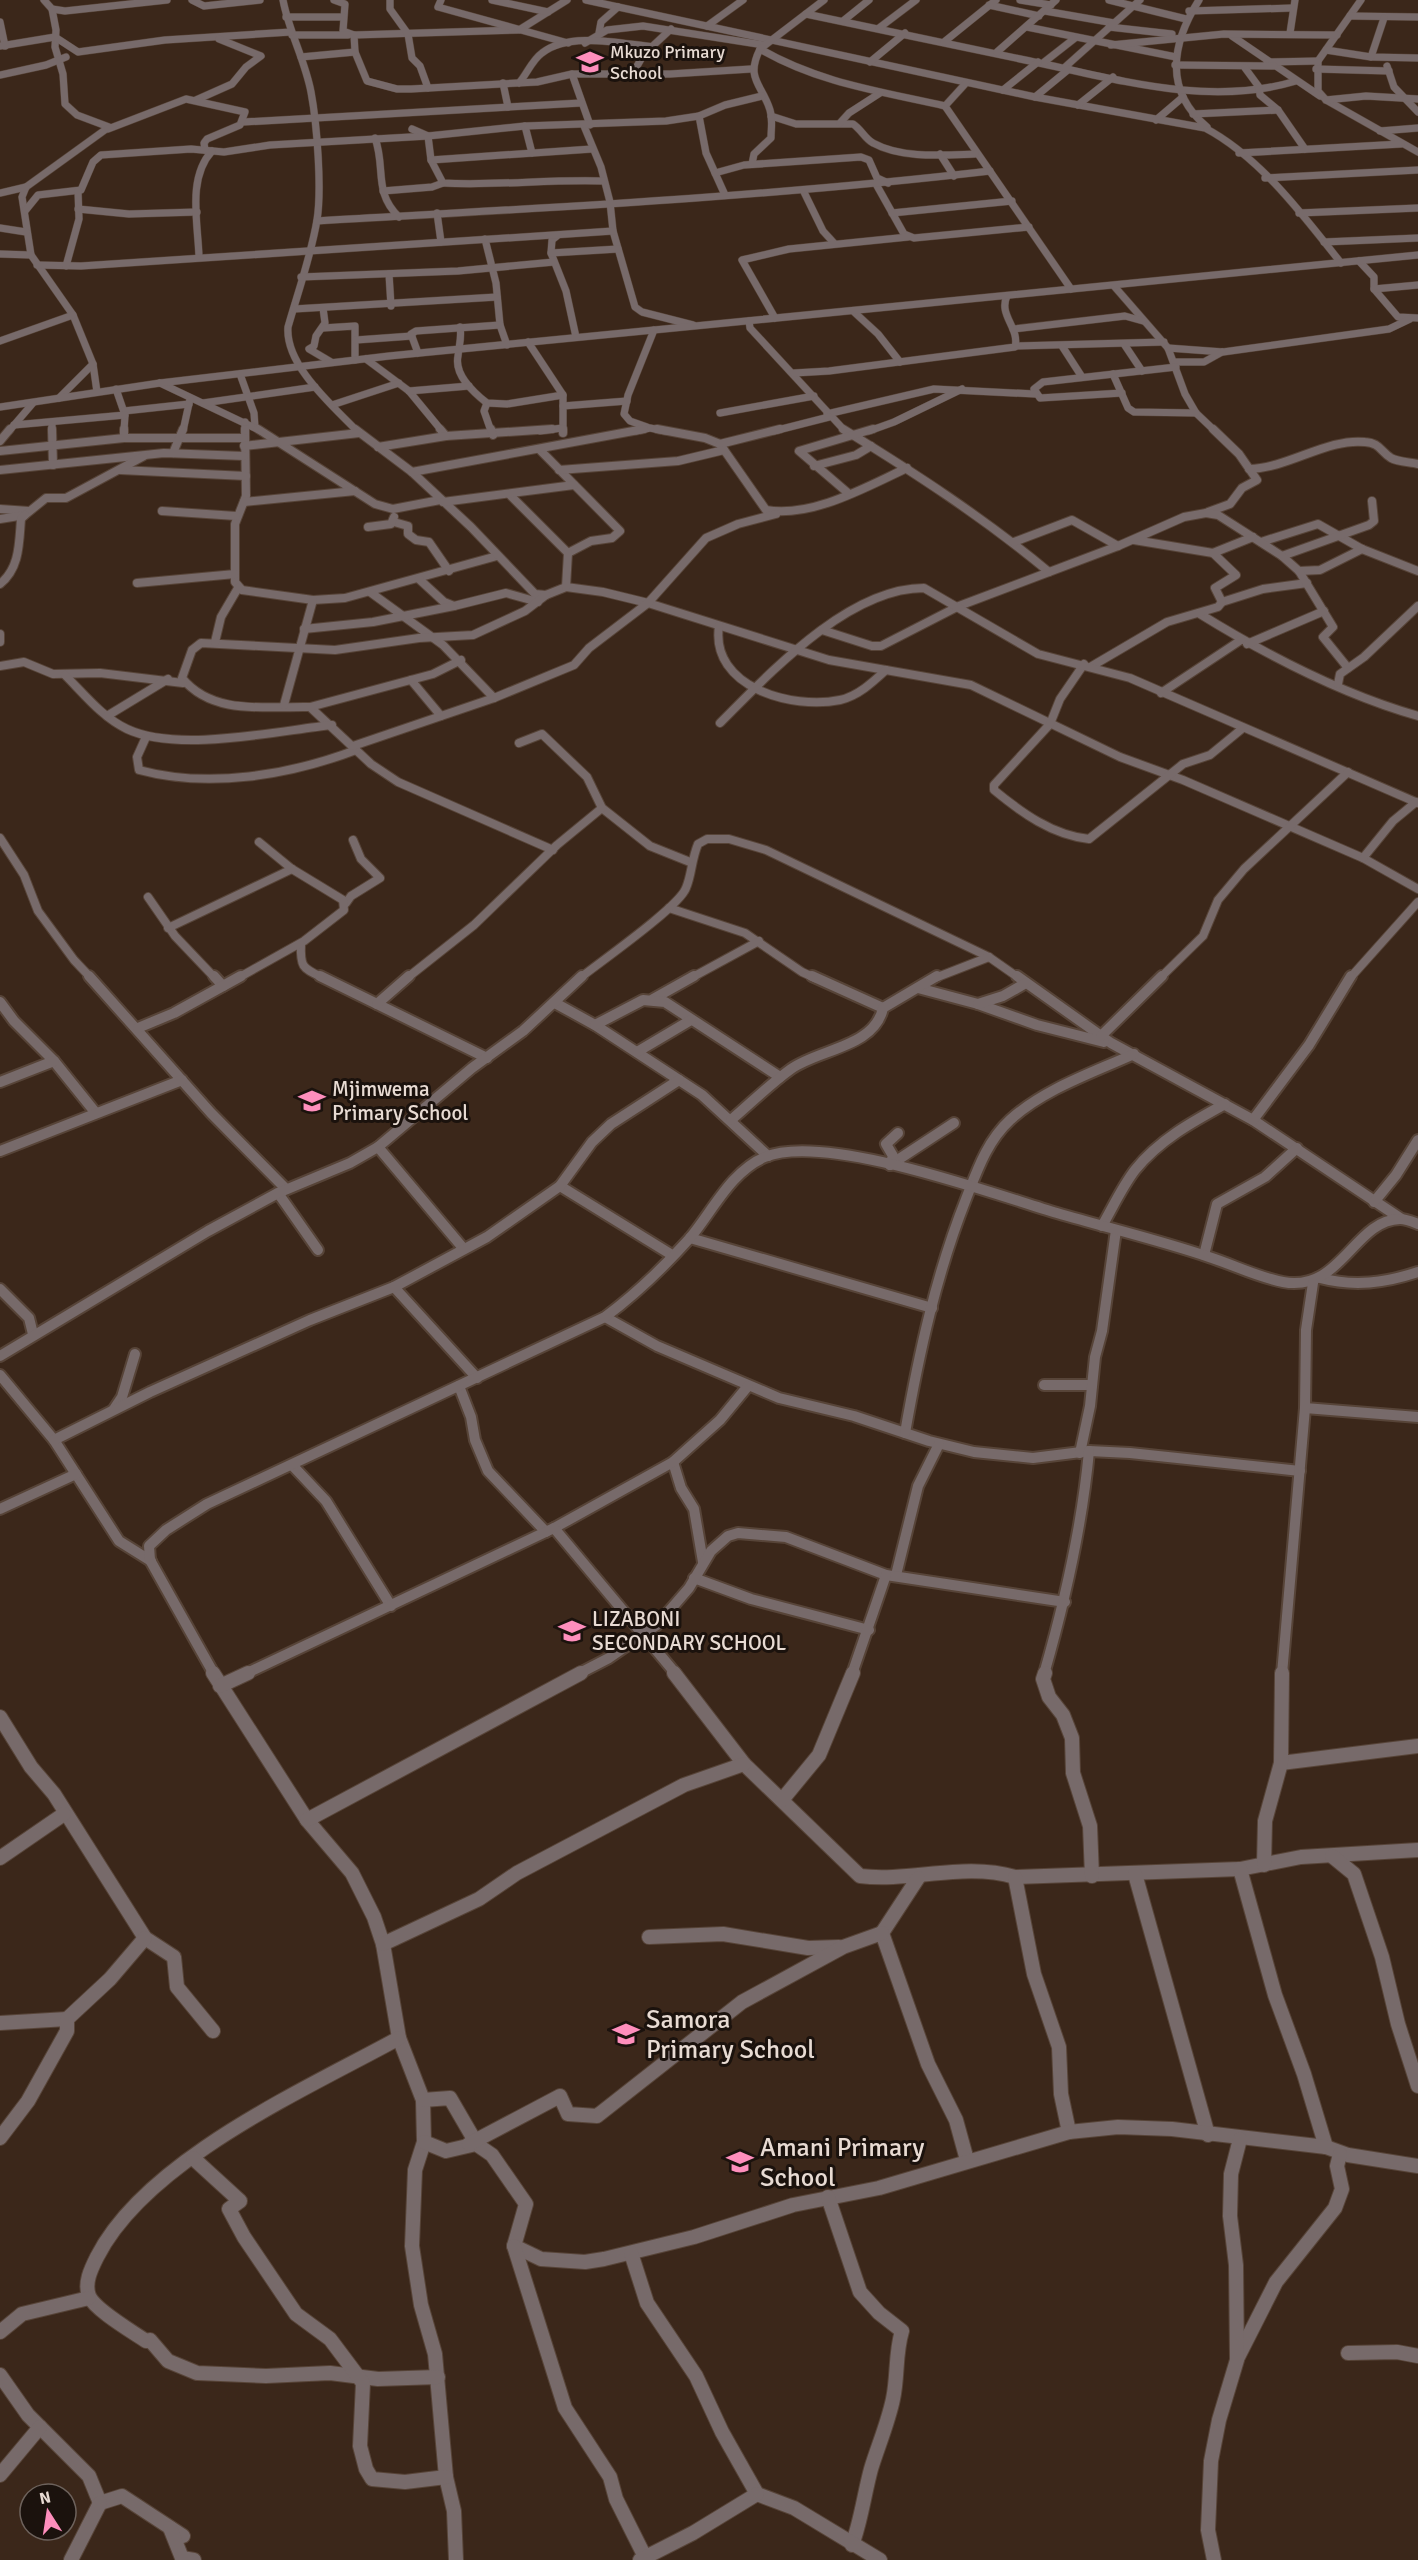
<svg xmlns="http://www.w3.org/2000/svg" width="1418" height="2560" viewBox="0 0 1418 2560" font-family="Signika,sans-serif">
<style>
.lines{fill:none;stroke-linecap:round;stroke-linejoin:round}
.minor-far3-casing{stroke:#574438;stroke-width:8}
.minor-far2-casing{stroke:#574438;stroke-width:10}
.minor-far1-casing{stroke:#574438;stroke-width:14}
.minor-casing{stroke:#574438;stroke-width:16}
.minor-far3{stroke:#776a6a;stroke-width:7}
.minor-far2{stroke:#776a6a;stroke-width:8}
.minor-far1{stroke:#776a6a;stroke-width:10}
.minor{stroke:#776a6a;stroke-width:14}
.labels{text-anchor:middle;stroke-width:6;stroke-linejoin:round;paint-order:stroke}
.far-poi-label{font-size:18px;fill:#e8dbd3;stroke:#1b120d;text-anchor:start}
.poi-label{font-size:21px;fill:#e8dbd3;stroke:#1b120d;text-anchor:start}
.near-poi-label{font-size:26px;fill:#e8dbd3;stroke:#1b120d;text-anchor:start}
</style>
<rect width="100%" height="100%" fill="#3b271a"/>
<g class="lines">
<defs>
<g id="minor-far3">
<polyline points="44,0 52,9 65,11 167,0"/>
<polyline points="192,0 204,6 260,0"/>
<path d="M283 0C289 32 305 60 311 92 317 124 322 189 317 220 311 256 298 292 288 327 285 365 332 405 357 431"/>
<polyline points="334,0 345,4 343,31 354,35 519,30 567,0"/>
<polyline points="390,0 390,9 408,34 412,58 420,66 428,88"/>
<polyline points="441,0 438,7 568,43"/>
<polyline points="492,0 548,12"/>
<path d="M586 0 1035 97 1205 128C1260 157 1303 215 1341 263"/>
<polyline points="1020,0 1051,5"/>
<polyline points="1109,0 1186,19"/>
<path d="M1199 0C1171 44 1164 91 1207 127"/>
<polyline points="1361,0 1318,61 1318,91 1326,100 1418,152"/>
<polyline points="989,5 1039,16"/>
<polyline points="52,9 56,30 55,47 63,74 65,104 77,115 109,127 26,187 22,197 31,255 73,315 93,364 97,392"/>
<polyline points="1045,11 1114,23"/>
<polyline points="1189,11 1292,8"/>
<path d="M806 14C879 29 952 45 1025 60 1113 78 1207 108 1296 81"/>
<polyline points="1350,16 1418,17"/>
<polyline points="286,17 343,17"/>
<polyline points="843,21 869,0"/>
<polyline points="0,22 5,46"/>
<polyline points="707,26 743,0"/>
<polyline points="1027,27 1176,57"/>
<polyline points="1109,27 1172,34"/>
<polyline points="879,28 916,0"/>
<polyline points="599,33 601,22 618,7"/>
<polyline points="1290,33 1295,0"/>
<polyline points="292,35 348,35"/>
<polyline points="354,35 355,52 367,81 397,89 411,89 537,82 572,74 670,74 751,69"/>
<polyline points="1232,36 1320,96"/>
<polyline points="944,42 996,0"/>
<polyline points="585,43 607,30 643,26 764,45"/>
<polyline points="1111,45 1224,34 1337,35"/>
<polyline points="0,46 55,37 78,52 165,40 291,32"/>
<path d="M760 49C819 83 879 91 945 106"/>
<polyline points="1326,50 1371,57 1418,58"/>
<polyline points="997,52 1056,0"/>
<polyline points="301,57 355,52"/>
<polyline points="1371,57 1384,18"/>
<polyline points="870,62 905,33"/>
<polyline points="1267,62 1318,61"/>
<polyline points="1043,63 1075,38"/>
<polyline points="1175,65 1274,66"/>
<polyline points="1387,66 1394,87 1418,112"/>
<polyline points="1064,68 1140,0"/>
<polyline points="1245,68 1259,87 1260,95 1278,110 1305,149"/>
<polyline points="1316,69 1389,71"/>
<polyline points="633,73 644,54 671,29"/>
<polyline points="572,74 590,125"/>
<polyline points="0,75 46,65 66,57"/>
<polyline points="503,83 508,107"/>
<path d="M519 83C527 74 532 60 542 53 570 31 622 44 654 47"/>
<polyline points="966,83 945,106 1071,289"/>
<polyline points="1003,90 1038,62"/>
<polyline points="1035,97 1069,69"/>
<polyline points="196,100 232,84 246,67 261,56 219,39"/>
<polyline points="1326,100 1366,96 1418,99"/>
<polyline points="1078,105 1113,77"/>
<polyline points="1193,114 1278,110"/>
<polyline points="699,116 706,153 725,195"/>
<path d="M771 116 796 124H853C861 129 865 139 873 143 902 159 944 155 975 154"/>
<polyline points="1156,120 1183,97"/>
<polyline points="243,122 581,103"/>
<polyline points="840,123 849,113 880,93"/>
<polyline points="525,126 532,153"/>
<polyline points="584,126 601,167 610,202 613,231 635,307 642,312 693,325"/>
<polyline points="108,129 186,99 245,112 240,125 207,139 204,143 205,150"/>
<path d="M412 129 428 136 431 160 443 183C497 186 549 179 603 181"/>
<polyline points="1380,131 1418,128"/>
<path d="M375 138C386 168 373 192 399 217"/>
<polyline points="1239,153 1401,144"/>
<polyline points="940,154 954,176"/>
<polyline points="431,160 592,149"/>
<path d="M752 164 754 154 771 138C771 128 773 120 770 110 762 84 745 79 760 49L824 0"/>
<polyline points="715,173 744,165 861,157 869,160 877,178 888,183"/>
<polyline points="1265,178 1418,170"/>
<polyline points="876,184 904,234 914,238 1029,227"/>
<polyline points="803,190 823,231 834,243"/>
<polyline points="383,191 432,187 443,183"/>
<polyline points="0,193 26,187"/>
<polyline points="78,209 129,214 197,212"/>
<polyline points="25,211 38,195 81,190 93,162 101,155 191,149 224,152 270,145 428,136 525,126 666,121 699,116 725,105 762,96"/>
<polyline points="437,213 441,242"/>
<polyline points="892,213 1012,201"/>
<polyline points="1299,213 1418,208"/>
<path d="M317 221C542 208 766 197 990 171"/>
<polyline points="0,228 26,232"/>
<polyline points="557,236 552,240 551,253 566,291 576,337"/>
<polyline points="485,239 496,283 500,325 507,345"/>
<polyline points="1324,242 1418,238"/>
<polyline points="551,253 618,249"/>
<polyline points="0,254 31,255"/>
<path d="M199 257C198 223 187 178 212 151"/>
<polyline points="1359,261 1374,277 1374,289 1398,317 1418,318"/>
<polyline points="37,265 81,266 613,231"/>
<polyline points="66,266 79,219 78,191"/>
<polyline points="389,274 391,306"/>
<polyline points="301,277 458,271 554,262"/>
<polyline points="1114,286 1168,348 1185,394 1196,413 1215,431"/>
<polyline points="1374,289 1418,285"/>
<polyline points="323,308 325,323 316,336 314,346 309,349 331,362"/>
<polyline points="294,309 497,297"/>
<polyline points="853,311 878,334 900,362"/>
<polyline points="775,318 742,260 789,249 908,237"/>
<polyline points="749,321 750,328 845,431"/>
<path d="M460 327C462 338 459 345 458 356 454 375 473 392 487 403L507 404 563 395"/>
<polyline points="323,328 355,326 355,360"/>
<polyline points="1013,329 1125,316 1143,321"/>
<polyline points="356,340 412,336"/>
<polyline points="0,341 73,315"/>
<polyline points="528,342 563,395 563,431"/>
<polyline points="1124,344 1142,371"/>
<polyline points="1016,346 1164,342"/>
<polyline points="1062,346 1082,377"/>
<polyline points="1168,348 1223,352 1389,329 1410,319"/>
<polyline points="418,353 411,334 416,331 500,325"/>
<polyline points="366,359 409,391 442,431"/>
<polyline points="1174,362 1204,362 1222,352"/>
<path d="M794 373 829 371 1015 347C1020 328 998 315 1007 296"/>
<polyline points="240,374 254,413 255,427"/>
<polyline points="1113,374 1128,408 1134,412 1196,413"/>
<polyline points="160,383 261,431"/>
<polyline points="116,389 125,415 124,431"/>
<polyline points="409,391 469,386"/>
<polyline points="1122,393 1040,398 1034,389 1043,382 1176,367"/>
<polyline points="59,398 93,364"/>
<polyline points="203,403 315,387"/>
<polyline points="487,403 484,411 491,431"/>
<polyline points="332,405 399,383"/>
<polyline points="563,406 627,401"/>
<polyline points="0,407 160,383 389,356 1418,255"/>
<polyline points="124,411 189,404"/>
<polyline points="720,413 814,396"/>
<polyline points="827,414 934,389 1035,394"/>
<polyline points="52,422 52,431"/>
<polyline points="245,422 245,431"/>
<polyline points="14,425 125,415"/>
<polyline points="647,427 630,421 624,414 628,395 654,330"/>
<polyline points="9,431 33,403"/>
<polyline points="183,431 190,399"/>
<polyline points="540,431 562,428"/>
<polyline points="636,431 650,428 665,431"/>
<polyline points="774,431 829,417"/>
<polyline points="869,431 894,422 962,389"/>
</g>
<g id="minor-far2">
<polyline points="52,429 53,465"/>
<polyline points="245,429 246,496 235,524 235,582 242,590 313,600 345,598 497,556"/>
<polyline points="258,429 375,504 393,509 440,500"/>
<polyline points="355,429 412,472 471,527 535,594 546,595 566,587 603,592 648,603 829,660 971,685 1120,757 1183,780 1363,858 1418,889"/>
<polyline points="440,429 446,436 552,429"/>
<polyline points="491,429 493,435"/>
<polyline points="563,429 563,433"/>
<path d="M657 429 705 438 720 444 766 510C812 518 866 487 907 468"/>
<path d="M843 429C915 473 984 518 1049 572"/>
<polyline points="124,438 124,429"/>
<polyline points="0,441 10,429"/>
<polyline points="720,444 780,429"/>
<polyline points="244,446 359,433"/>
<polyline points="378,447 446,436"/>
<polyline points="540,450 620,531 612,538 591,541 568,553"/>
<polyline points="0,451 124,438 244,438"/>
<polyline points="173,453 183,429"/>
<polyline points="814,466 856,455 871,446"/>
<path d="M1249 469C1289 468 1327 438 1365 442 1380 443 1380 451 1391 458 1398 462 1410 462 1418 464"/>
<polyline points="0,470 164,453 244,456"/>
<polyline points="120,470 246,476"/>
<polyline points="559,470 678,461 724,450"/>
<polyline points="412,472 644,429"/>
<polyline points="848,493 799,451 873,429"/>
<polyline points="511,496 568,553 566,587"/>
<polyline points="244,502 355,491"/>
<polyline points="443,502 574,485"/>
<polyline points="0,509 29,511"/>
<polyline points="162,511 236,516"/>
<polyline points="1208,512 1230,504 1242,488 1257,480 1239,454 1213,429"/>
<polyline points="0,519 25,515 46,498 66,498 144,456"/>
<polyline points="394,522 408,526 408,534 416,540 429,542 449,571"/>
<polyline points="368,527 391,524 394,517"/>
<polyline points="1134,540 1213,553"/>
<polyline points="1014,542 1072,520 1118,546"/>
<polyline points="1261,542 1318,524 1362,549 1418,571"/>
<polyline points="1282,556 1369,525 1374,521 1372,501"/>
<polyline points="1299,571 1320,570 1362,549"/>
<polyline points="419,579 444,602 454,606 506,593 538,602"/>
<polyline points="137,583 235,574"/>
<path d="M0 584C20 568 19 543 21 519L25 515"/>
<polyline points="370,592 443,645 494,698"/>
<path d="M546 595 525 611 473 635 419 638 335 650 201 643 192 650 182 678C213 716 266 706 310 707L371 764 398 782 553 850"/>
<polyline points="1222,602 1263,589 1307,583"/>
<path d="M1200 614C1268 656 1341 694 1418 716"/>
<path d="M719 626C710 687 792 710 840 700 858 696 873 682 886 670"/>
<polyline points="304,629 373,622 454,606"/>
<polyline points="822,630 872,646 881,646 959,606 1118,546 1184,517 1206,513 1218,515 1282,556 1299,571 1333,627 1323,637 1348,668"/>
<polyline points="0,634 0,642"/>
<polyline points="215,642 221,617 238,588"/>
<polyline points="1247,644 1324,611"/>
<path d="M1084 664 1060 699 1050 724 994 785V790C1022 813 1052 835 1089 839L1183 764 1210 755 1243 728"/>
<polyline points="0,666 24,662 53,674 100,673 183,683"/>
<polyline points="1092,666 1167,622 1218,607 1222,602 1215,588 1236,575 1213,553 1253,537"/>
<path d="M65 675C84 694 103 718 127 729 178 753 276 731 332 725"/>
<polyline points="411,680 441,716"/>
<polyline points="1338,684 1340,674 1364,657 1418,606"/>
<polyline points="1161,693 1241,640"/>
<polyline points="284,705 313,600"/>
<polyline points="310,707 433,674 461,660"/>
<polyline points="107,716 168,679"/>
<path d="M720 723C770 673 848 588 924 588L1038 654 1130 678 1418 803"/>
<path d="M146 737 137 757 139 770C209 789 290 775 356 750"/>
<polyline points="519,743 542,734 587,777 602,808 650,846 690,862"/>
<polyline points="353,746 494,698 574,665 589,648 648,603 706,538 738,524 776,514"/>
<polyline points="0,838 24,875 38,911 74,960 91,978"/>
<polyline points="1363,858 1393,821 1416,802"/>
<polyline points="148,897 175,936 215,978"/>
<polyline points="346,903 351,896 380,878 361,859 353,840"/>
<polyline points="669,908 745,933 802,972 815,978"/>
<polyline points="168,928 292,869"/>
<path d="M301 944C300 968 303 968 323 978"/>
<polyline points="238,978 304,941 344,910 343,900 292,869 259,842"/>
<polyline points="407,978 474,925 557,845 602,808"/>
<path d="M580 978C600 962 679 907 686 888 692 874 691 861 698 844L707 839H729L766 850 989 957 1019 978"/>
<polyline points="691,978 759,941"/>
<polyline points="935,978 989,957"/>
<polyline points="1160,978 1203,936 1218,900 1244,869 1348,772"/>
<polyline points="1350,978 1418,902"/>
</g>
<g id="minor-far1">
<polyline points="89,976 211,1113 286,1189"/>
<polyline points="214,976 223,986"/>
<polyline points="320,976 487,1058"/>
<polyline points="812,976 883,1008"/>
<polyline points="1017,976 1111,1043 1253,1120 1400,1218"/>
<polyline points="918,988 978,1004 1037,1025 1104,1042"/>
<polyline points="653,999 694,976"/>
<polyline points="0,1002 14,1021 54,1061 95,1112"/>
<polyline points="555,1003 595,1025 702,1095 768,1156"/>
<polyline points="377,1004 409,976"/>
<polyline points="978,1004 1003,996 1026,983"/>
<polyline points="595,1025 643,1000 665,1002 780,1077"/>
<polyline points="138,1028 174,1013 241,976"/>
<polyline points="1101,1036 1162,976"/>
<polyline points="637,1052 691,1020"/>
<polyline points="0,1082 54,1061"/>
<path d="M731 1120C751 1103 770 1084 791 1069 819 1049 875 1047 883 1008L937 976"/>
<polyline points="1253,1120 1309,1045 1351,976"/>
<polyline points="378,1147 463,1248"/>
<polyline points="0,1151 182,1080"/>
<polyline points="890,1165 954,1123"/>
<polyline points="890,1165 893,1156 886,1144 898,1133"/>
<polyline points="560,1186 672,1255"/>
<polyline points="278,1193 318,1250"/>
<polyline points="1374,1202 1396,1175 1418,1140"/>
<path d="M1102 1226C1113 1207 1122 1187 1135 1170 1159 1140 1192 1122 1225 1104"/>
<polyline points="690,1238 932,1308"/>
<polyline points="1204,1255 1217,1204 1265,1177 1297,1148"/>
<path d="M1320 1278C1354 1287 1385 1283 1418 1272"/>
<polyline points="394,1287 477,1378"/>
<polyline points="0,1289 29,1318 33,1334"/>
<polyline points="605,1317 657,1346 779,1398 854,1416 929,1441 974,1452 1033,1458 1089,1451 1130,1453 1300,1471"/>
<polyline points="0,1356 208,1231 278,1193 350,1163 378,1147 472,1068 523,1031 582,976"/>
<polyline points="0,1375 54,1440 119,1541 151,1561"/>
<polyline points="1044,1385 1092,1385"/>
<polyline points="459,1386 471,1417 475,1440 488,1471 546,1532"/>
<polyline points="1305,1408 1418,1417"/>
<polyline points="114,1409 122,1397 135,1354"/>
<path d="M905 1433C919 1353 936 1275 966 1199 977 1171 987 1141 1010 1120 1044 1089 1092 1073 1134 1054"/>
<polyline points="54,1440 150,1392 310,1320 394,1287 487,1237 560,1186 592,1142 611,1124 679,1080"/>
<polyline points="1080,1453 1090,1406 1095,1357 1102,1331 1116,1230"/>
<polyline points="673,1462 681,1488 694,1509 703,1562"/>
<polyline points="293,1466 326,1501 391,1606"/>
<polyline points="0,1509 76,1474"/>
<polyline points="554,1528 673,1462 720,1420 748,1386"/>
<polyline points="896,1575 918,1486 939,1444"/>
<polyline points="694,1578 751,1599 869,1630"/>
<path d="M214 1674 150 1560 149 1546 166 1530 207 1504 605 1317C636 1294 664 1267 690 1238 712 1212 731 1171 765 1157 825 1132 993 1194 1057 1213 1108 1228 1159 1240 1209 1257 1234 1265 1257 1277 1283 1282 1341 1293 1354 1220 1400 1219 1406 1219 1413 1222 1418 1224"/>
<polyline points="245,1674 554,1528 676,1674"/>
<polyline points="578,1674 609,1658 657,1625 689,1588 711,1551 728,1536 738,1533 786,1537 886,1575 1065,1602"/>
<polyline points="852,1674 886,1575"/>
<path d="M1044 1674C1065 1601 1082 1527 1089 1451"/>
<polyline points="1282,1674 1305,1408 1306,1330 1313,1283"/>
</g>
<g id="minor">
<polyline points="213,1673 307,1820 352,1873 374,1917 383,1944 399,2038 423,2100 424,2142 415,2170 412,2246 421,2305 435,2354 446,2477 454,2511 456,2560"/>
<path d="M674 1673 744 1764 860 1876C911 1882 965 1862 1015 1877L1240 1869 1301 1857 1418 1850"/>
<polyline points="1045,1673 1043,1679 1049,1697 1063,1715 1072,1738 1073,1773 1090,1826 1092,1876"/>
<polyline points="220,1686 248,1673"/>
<polyline points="0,1717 31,1767 54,1794 145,1938 174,1957 177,1987 213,2031"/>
<polyline points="1281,1763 1418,1746"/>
<polyline points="782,1800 819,1755 853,1673"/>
<polyline points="307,1820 581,1673"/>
<polyline points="1332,1856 1354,1874 1382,1957 1398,2024 1418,2086"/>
<polyline points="0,1858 64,1814"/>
<polyline points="1264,1865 1265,1821 1281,1763 1282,1673"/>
<polyline points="1240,1869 1275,1995 1304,2074 1326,2147"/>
<polyline points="1135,1874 1208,2135"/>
<polyline points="1015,1877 1034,1974 1059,2047 1061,2094 1069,2132"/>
<polyline points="918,1878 882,1933 928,2064 956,2120 967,2160"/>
<polyline points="649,1937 723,1934 808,1948 839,1947"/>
<polyline points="383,1944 479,1899 517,1873 684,1785 744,1764"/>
<polyline points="0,2023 67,2019"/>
<path d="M399 2038C306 2089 146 2160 97 2257 91 2269 84 2283 89 2296 95 2310 133 2332 146 2341L150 2340 168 2361 197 2373 266 2376 330 2373 378 2379 438 2377"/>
<polyline points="423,2100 450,2098 475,2141"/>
<polyline points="0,2138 28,2101 67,2031 67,2019 110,1979 145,1938"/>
<polyline points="424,2142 446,2151 476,2144 492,2155 526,2204 514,2246 541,2259 585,2262 604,2259 694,2237 793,2205 879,2188 1069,2132 1118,2127 1172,2129 1326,2147 1348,2155 1418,2166"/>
<polyline points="469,2144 560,2096 568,2114 597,2116 742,2002 843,1947 882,1933"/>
<polyline points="193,2158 240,2201 229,2209 244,2237 296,2314 330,2339 363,2383 360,2446 366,2469 372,2479 405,2482 446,2477"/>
<path d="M828 2197 860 2292 879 2313 902 2331C895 2354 898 2376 893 2399 888 2423 878 2446 871 2469 864 2495 861 2521 852 2545"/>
<polyline points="514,2246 565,2408 610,2477 616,2499 645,2557"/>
<polyline points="631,2253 647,2303 696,2376 722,2432 757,2494 794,2508 880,2560"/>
<polyline points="0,2332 22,2314 89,2298"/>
<polyline points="1348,2353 1397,2352 1418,2356"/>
<polyline points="1238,2357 1276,2282 1335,2208 1342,2189 1337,2166 1340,2154"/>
<polyline points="0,2375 28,2415 89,2476 100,2503 122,2496 183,2536"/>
<polyline points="0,2475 40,2427"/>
<polyline points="170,2528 182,2558 194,2560"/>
<polyline points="71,2560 100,2503"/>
<polyline points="640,2560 693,2533 757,2494"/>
<polyline points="1214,2560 1208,2530 1211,2461 1219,2420 1237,2360 1236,2265 1230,2216 1231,2174 1240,2139"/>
</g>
</defs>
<use href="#minor-far3" class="minor-far3-casing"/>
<use href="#minor-far2" class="minor-far2-casing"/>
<use href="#minor-far1" class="minor-far1-casing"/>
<use href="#minor" class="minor-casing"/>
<use href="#minor-far3" class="minor-far3"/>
<use href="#minor-far2" class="minor-far2"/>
<use href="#minor-far1" class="minor-far1"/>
<use href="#minor" class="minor"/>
</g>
<defs>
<symbol id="school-bare" viewBox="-9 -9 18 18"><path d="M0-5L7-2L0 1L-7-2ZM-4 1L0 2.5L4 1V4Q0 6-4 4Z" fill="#fe8ebc" stroke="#1b120d" stroke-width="2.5" paint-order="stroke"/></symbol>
</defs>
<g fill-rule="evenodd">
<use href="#school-bare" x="571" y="43" width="38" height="38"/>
<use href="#school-bare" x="293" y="1082" width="38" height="38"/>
<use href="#school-bare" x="553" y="1612" width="38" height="38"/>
<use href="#school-bare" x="607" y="2015" width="38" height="38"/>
<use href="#school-bare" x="721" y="2143" width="38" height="38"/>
</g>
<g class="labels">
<g class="far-poi-label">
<text x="610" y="58">Mkuzo Primary<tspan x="610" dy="21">School</tspan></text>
</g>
<g class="poi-label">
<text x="332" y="1096">Mjimwema<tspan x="332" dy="24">Primary School</tspan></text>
<text x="592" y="1626">LIZABONI<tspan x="592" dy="24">SECONDARY SCHOOL</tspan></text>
</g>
<g class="near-poi-label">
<text x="646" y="2028">Samora<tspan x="646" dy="30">Primary School</tspan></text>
<text x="760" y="2156">Amani Primary<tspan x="760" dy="30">School</tspan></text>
</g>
</g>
<g transform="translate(48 2512) rotate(348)"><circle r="28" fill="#1b120d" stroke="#6d625c" stroke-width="1.5"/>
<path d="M0-4.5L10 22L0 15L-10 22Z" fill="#fe8ebc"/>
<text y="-9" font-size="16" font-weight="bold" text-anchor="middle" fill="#e8dbd3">N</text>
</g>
</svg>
